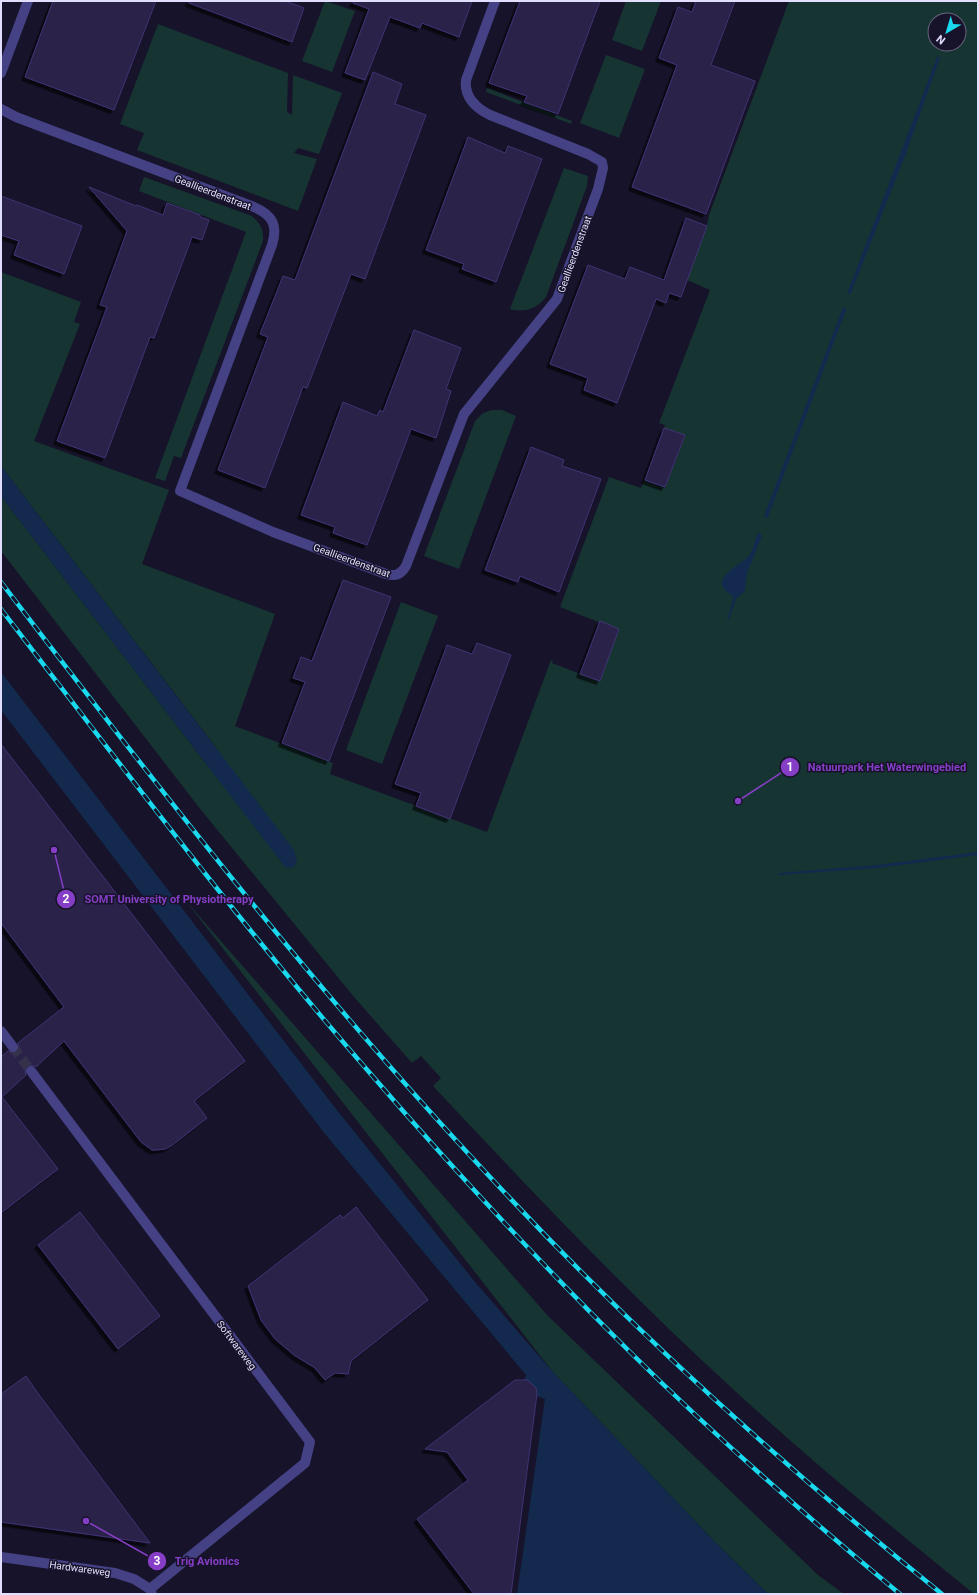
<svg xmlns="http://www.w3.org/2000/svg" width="979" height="1595" viewBox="0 0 979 1595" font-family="Roboto,sans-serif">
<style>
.green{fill:#163432;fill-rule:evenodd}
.water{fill:#132a4e}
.building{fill:#29204a;stroke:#413474;filter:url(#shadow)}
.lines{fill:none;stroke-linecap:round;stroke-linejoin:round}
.minor-tunnel{stroke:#35314a;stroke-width:10;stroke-dasharray:10 5;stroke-linecap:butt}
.minor{stroke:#444285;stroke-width:10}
.rail-casing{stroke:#19d9ee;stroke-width:4.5}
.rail{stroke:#17132a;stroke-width:3;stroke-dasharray:9;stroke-linecap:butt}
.labels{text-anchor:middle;stroke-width:3;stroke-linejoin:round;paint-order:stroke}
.street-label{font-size:10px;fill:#e2defd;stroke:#17132a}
.leader{fill:none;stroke:#853ec5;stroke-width:1.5}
.callout-dot{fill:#853ec5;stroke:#17132a;stroke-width:1.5}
.mark-label{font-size:12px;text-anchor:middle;font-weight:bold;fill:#fff}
.callout-label{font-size:11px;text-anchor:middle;font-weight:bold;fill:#853ec5;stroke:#17132a;stroke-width:3;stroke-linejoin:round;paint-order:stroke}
</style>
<defs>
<filter id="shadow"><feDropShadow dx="-3.5" dy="3.5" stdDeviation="0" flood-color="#0009"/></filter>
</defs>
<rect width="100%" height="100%" fill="#17132a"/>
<g class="green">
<polygon points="325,1 355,11 332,72 302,61"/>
<polygon points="626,1 661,1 642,51 612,40"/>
<path d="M789 1H978V1594H974C893 1528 812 1462 735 1391 629 1294 531 1191 433 1086L441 1078 421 1056 412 1063 354 997 201 810 1 551V496L207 765 218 750 1 466V272L81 302 74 322 80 324 34 441 169 490 142 564 275 614 235 726 333 763 330 774 487 832 551 660 553 661 552 663 599 681 619 630 560 607 609 477 641 488 644 480 665 488 685 436 664 428 665 425 659 423 710 290 687 280V278L707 226 709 215ZM935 20H959V44H935Z"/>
<polygon points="158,24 288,73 287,112 292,115 293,75 342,93 319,154 298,148 294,153 317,159 298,211 137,150 144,133 120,124"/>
<polygon points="606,55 645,69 619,138 580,123"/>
<polygon points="487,88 572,121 571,124 486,92"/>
<path d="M564 168 588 176 587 186 546 297C536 309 525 313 510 309Z"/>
<path d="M144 177 252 216C260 223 264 230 263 241L181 458 174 456 165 481 155 478 246 232 139 191Z"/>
<polygon points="492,410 502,410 516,416 459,569 424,556 475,421 483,413"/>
<polygon points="401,602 438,616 382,764 346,750"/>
<polygon points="185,900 548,1316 818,1575 844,1594 768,1594 715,1542 552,1371"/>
</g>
<g class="water">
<polygon points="937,57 940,57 940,58 905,156 851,293 849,295 848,291"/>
<polygon points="843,307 846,308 846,310 768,517 766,518 764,516"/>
<polygon points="1,466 294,850 297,861 294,867 289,868 285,867 1,496"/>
<path d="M758 533H760L762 536 747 573 745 591 736 599 729 619 727 620 733 599 732 596C730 594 727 592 725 590 712 577 742 564 749 556 754 550 754 540 758 533Z"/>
<path d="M1 672 336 1109 475 1282 552 1371 715 1542 768 1594H517L545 1399 537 1396C537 1388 533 1382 524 1380L526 1375 325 1134 1 710Z"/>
<polygon points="978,852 978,855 877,868 778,875 779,873 877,865"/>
</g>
<g class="building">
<polygon points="53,1 156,1 114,110 25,77"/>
<polygon points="189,1 285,1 304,8 292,42 189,3"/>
<polygon points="354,1 472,1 459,37 422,23 420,28 390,17 365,80 345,73 369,9 353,3"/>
<polygon points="520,1 600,1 558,114 524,102 527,96 489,83"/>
<polygon points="696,1 735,1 711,65 755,81 706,214 632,187 677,65 659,58 678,7 692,12"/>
<polygon points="373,72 402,84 395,104 426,115 365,279 351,274 307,388 303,387 265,488 218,470 268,337 260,334 283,276 295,280"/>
<polygon points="468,137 505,153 508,146 542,159 496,282 462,269 464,264 426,250"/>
<polygon points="89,187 136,206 137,205 163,215 167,203 200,215 200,217 209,220 202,240 192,237 154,338 150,337 105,458 57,441 107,307 100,305 127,231"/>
<polygon points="1,196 82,226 64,274 14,255 19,241 1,235"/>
<polygon points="686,218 707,226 681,297 669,293 666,303 656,299 617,403 584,390 588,378 550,364 588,265 625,279 630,267 664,280"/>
<polygon points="414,330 461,348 446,389 451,391 436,438 411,429 367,545 333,533 335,527 301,515 343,402 377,416 380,410 383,412"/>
<polygon points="664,428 685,435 665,487 645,480"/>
<polygon points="531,447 564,460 562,466 601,479 559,592 520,576 518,582 485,570"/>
<polygon points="343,580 391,597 329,761 282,743 305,682 293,678 301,657 312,661"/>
<polygon points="600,621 619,629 600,681 580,674"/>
<polygon points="477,643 511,655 450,819 416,806 421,793 395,784 447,645 472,654"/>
<polygon points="1,744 245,1061 194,1101 207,1118 171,1146 165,1149 156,1150 152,1150 141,1142 64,1041 36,1067 31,1065 27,1066 25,1071 26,1075 2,1097 58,1169 1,1213 1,1057 8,1051 13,1053 17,1052 19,1047 18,1043 64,1007 1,923"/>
<polygon points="356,1207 428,1300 351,1361 348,1374 335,1373 325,1380 315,1368 294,1355 275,1339 261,1320 248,1286 340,1215 343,1218"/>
<polygon points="80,1212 160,1316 118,1349 38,1245"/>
<polygon points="26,1376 37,1392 150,1543 1,1522 1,1394"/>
<polygon points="515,1380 527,1380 531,1383 536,1388 537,1394 511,1594 474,1594 417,1519 468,1480 447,1452 425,1449"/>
</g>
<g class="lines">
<polyline class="minor-tunnel" points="13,1047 31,1071"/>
<g class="minor">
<polyline points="1,73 28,1"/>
<path d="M1 109 16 117 254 207C273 215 278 226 272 245L180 491 273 532 386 574C396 577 401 574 406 566L464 414 557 299 598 189 603 168 602 162 588 154 490 115C476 108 464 97 466 80L495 1"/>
<polyline points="1,1031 13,1047"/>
<polyline points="31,1071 310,1442 305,1463 150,1589"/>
<polyline points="1,1557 115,1573 134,1579 150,1589 152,1594"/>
</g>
<defs>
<g id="rail">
<path d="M1 582C162 793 324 1002 506 1194 641 1338 788 1470 942 1594"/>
<path d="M1 609C121 765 239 923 369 1072 452 1168 539 1262 630 1352 716 1437 807 1517 900 1594"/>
</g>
</defs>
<use href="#rail" class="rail-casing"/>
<use href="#rail" class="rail"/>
</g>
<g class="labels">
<g class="street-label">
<text transform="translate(213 192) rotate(21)" y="4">Geallieerdenstraat</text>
<text transform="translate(574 254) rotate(-70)" y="4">Geallieerdenstraat</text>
<text transform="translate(352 560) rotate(20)" y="4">Geallieerdenstraat</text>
<text transform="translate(237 1345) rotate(53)" y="4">Softwareweg</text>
<text transform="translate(80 1568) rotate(8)" y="4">Hardwareweg</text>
</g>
</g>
<path class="leader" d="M738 801L790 767M54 850L66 899M86 1521L157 1561"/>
<g class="callout-dot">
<circle cx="738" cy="801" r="4"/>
<circle cx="54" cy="850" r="4"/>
<circle cx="86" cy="1521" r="4"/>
<circle cx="790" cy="767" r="10"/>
<circle cx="66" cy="899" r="10"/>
<circle cx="157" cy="1561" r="10"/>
</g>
<g class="mark-label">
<text x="790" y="771">1</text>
<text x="66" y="903">2</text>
<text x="157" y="1565">3</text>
</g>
<g class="callout-label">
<text x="887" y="771">Natuurpark Het Waterwingebied</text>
<text x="169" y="903">SOMT University of Physiotherapy</text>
<text x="207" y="1565">Trig Avionics</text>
</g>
<rect width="979" height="1595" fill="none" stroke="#e2defd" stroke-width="4"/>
<g transform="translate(947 32) rotate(218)"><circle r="19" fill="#17132a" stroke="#68647e"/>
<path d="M0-3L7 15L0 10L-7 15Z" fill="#19d9ee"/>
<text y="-6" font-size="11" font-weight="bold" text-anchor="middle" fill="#e2defd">N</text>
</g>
</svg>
